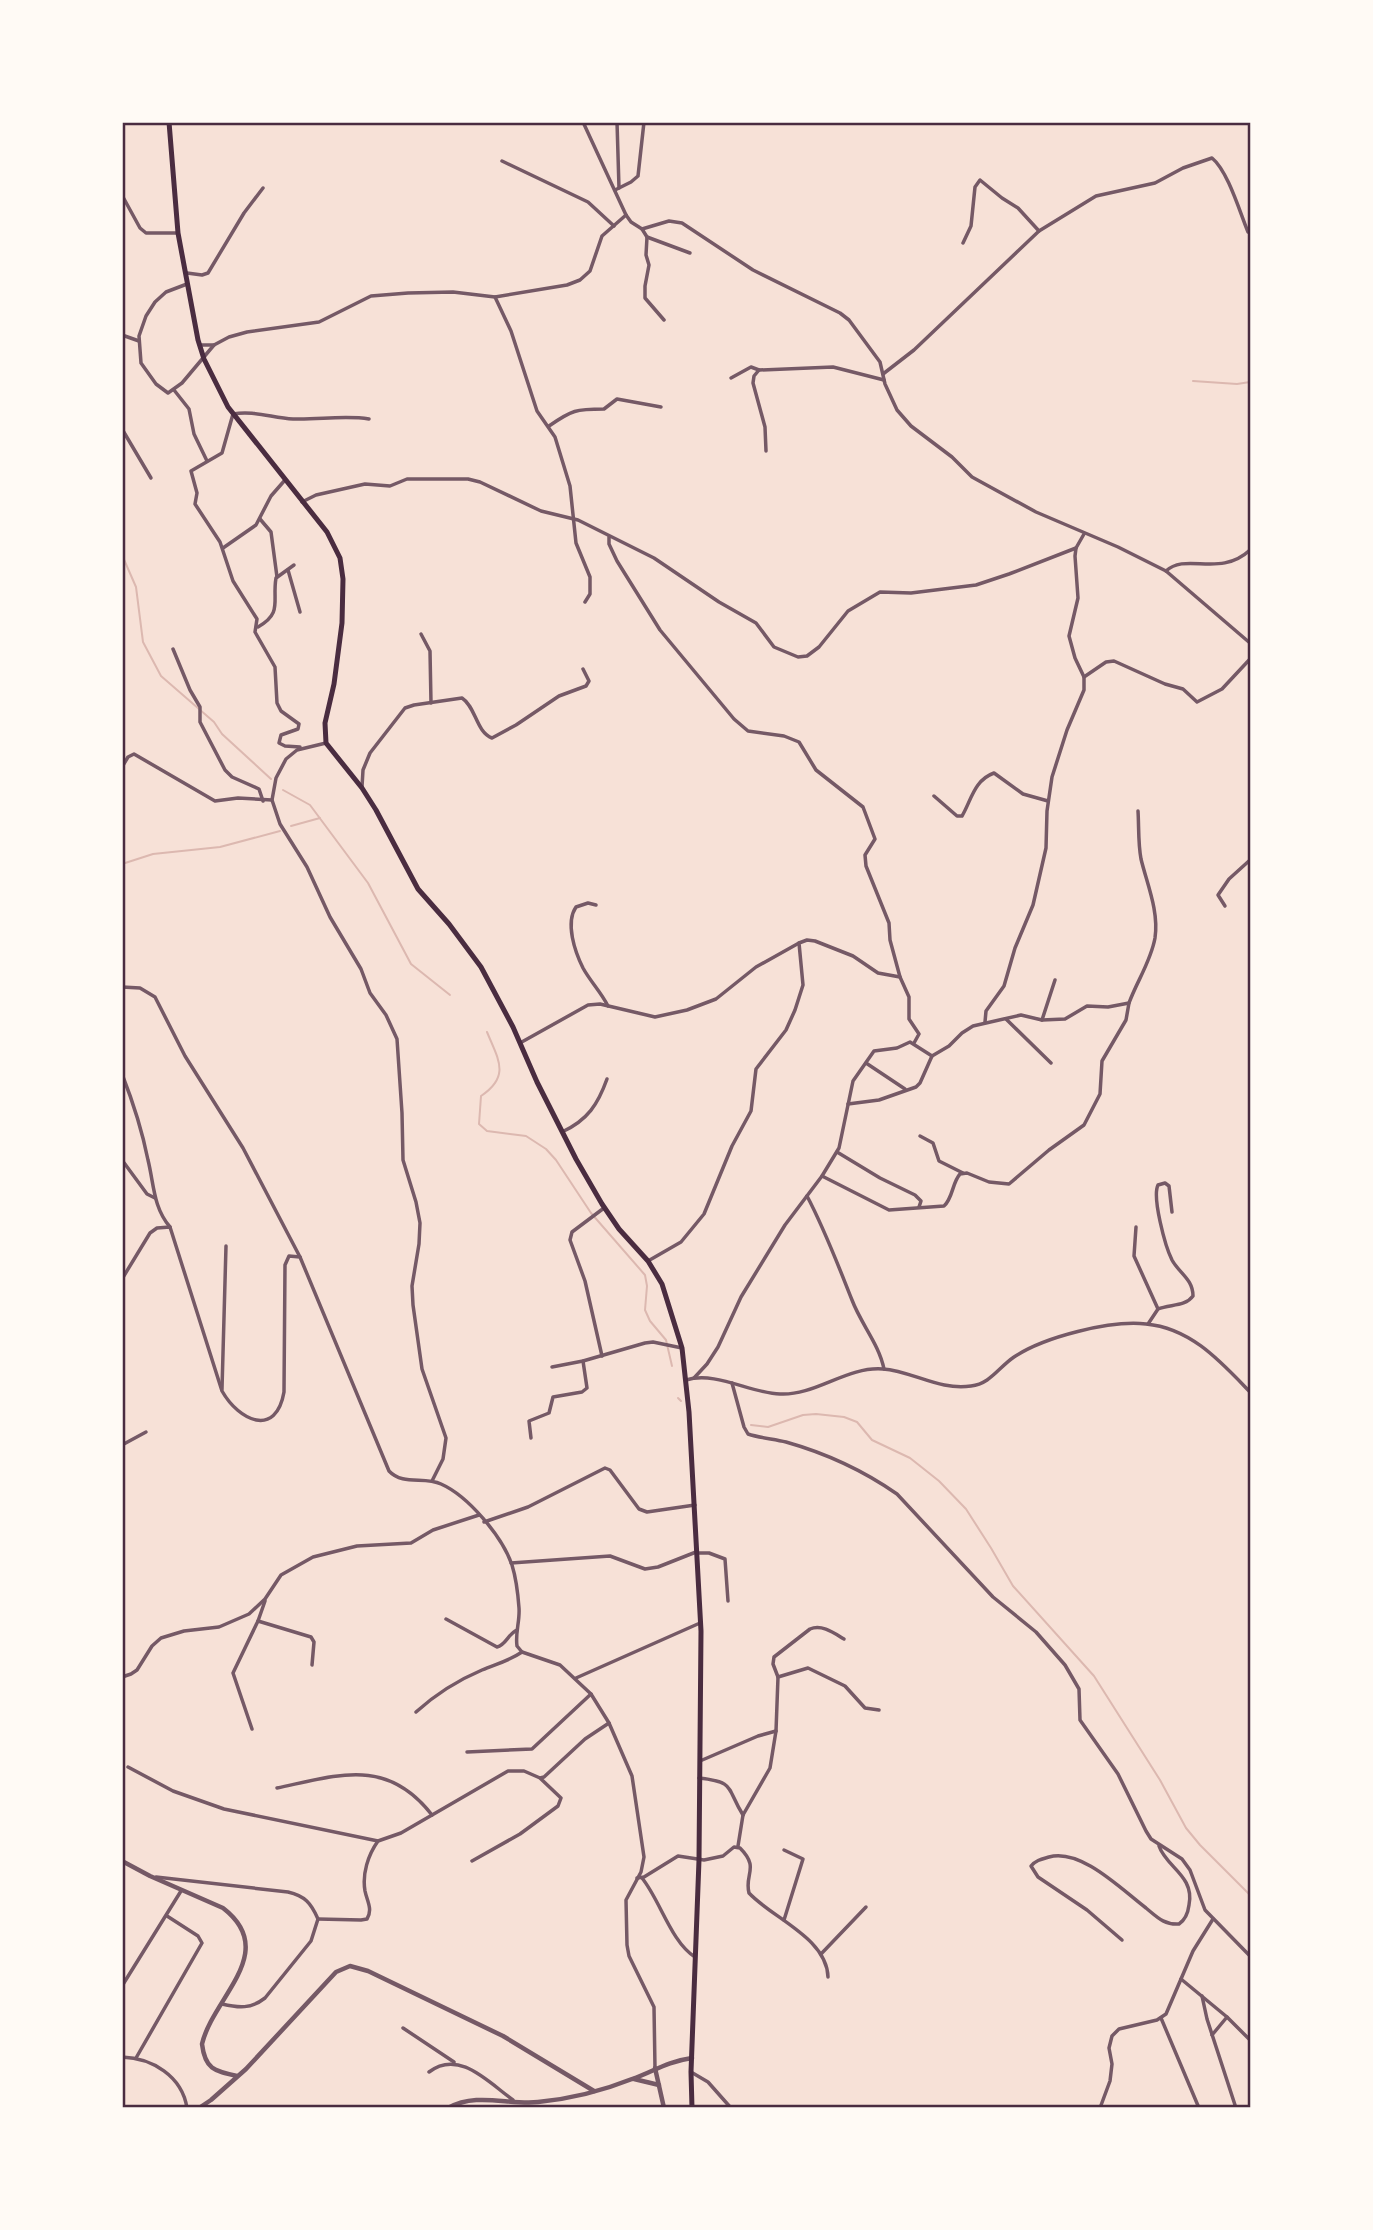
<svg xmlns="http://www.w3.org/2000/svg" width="1373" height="2230" viewBox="0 0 1373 2230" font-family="Lato,sans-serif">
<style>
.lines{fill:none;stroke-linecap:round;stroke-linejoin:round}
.stream{stroke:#dcb8b0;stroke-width:2}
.minor{stroke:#755966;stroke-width:3.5}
.tertiary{stroke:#755966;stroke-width:4.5}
.secondary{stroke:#4a2c40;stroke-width:5}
.neatline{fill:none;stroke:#4a2c40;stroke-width:2.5}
</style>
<rect width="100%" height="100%" fill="#f7e1d7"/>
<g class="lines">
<g class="stream">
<polyline points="1193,381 1237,384 1250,382"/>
<polyline points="122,555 136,587 143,642 161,676 214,722 222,734 271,779"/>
<polyline points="283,790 310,805 368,883 411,964 450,995"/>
<polyline points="291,826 320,818"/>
<polyline points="122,864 153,854 220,847 280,831"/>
<path d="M487 1032C498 1059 511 1076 481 1096L479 1124 487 1131 526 1136 546 1149 556 1160 591 1213 645 1275 647 1286 645 1310 650 1321 666 1340 672 1366"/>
<polyline points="678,1398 681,1401"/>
<polyline points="751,1425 768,1427 803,1415 816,1414 844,1417 857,1422 872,1440 910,1458 939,1481 966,1509 991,1548 1013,1586 1094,1676 1160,1780 1186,1828 1200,1845 1250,1895"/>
</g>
<g class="minor">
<polyline points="583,122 626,215 631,222 642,229 669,221 682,223 753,270 840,313 849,320 880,362 885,384 897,410 911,426 952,457 972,477 1036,512 1118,547 1166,571 1250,643"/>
<polyline points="617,122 619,188"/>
<polyline points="502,161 588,202 614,226"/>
<polyline points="615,190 631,182 638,176 644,122"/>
<polyline points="123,197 140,228 146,233 178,233"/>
<polyline points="642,229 647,237 646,255 649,265 645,286 645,298 664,320"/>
<polyline points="647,237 690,253"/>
<polyline points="963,243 971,226 975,187 980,180 1002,198 1018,208 1039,231"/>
<polyline points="187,273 202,275 208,273 244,213 263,188"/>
<polyline points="187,284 166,292 155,302 146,316 139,336 141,363 156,384 168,393 182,383 214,345"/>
<polyline points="495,297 511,331 537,411 555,437 570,486 576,543 590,577 590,594 585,602"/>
<polyline points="122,335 139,341"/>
<polyline points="201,345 214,345 229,337 247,332 319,322 371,296 408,293 453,292 495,297 567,285 580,280 590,271 602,236 626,215"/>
<path d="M883 374 914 350 1039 231 1096 196 1155 183 1183 168 1212 158C1228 171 1240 213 1248 232"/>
<polyline points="731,378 751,367 759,370"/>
<polyline points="174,390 189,409 194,434 207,461"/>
<path d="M549 426C572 410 576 409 604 409L617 399 661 407"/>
<polyline points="122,429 151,478"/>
<polyline points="766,451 765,427 753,383 754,376 759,370 833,367 884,380"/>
<polyline points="302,502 316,495 365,484 390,486 407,479 468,479 480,482 541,511 578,520 654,558 719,602 756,623 774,647 798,657 807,656 819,647 848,611 880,592 911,593 976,585 1009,574 1076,548"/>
<polyline points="260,519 271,532 277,577"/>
<polyline points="609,537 609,544 617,561 660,630 734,719 748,731 784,736 799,742 816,770 863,807 875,839 865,855 866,866 889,923 890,940 900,977 909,997 909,1019 919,1034 914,1043"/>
<polyline points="223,548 256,525 271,496 285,480"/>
<polyline points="288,570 300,612"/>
<path d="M1166 571C1186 552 1220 578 1250 550"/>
<path d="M258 627C283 613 272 601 276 578L294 565"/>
<polyline points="421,634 430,651 431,703"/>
<polyline points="173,649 190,690 200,707 200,722 225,770 232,777 259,789 263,801"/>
<polyline points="1084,677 1106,662 1114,661 1165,684 1183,689 1197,702 1222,689 1250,659"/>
<polyline points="326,743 297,750 286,759 276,778 272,800 280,824 307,867 330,917 361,969 370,993 386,1015 397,1039 402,1113 403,1160 416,1202 420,1223 419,1244 412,1286 413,1305 422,1369 446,1438 443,1459 432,1481"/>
<path d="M300 747 285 746 279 743 281 735 298 729 299 724 281 711 277 703 275 667 255 632 257 619 233 581 220 542 195 504 197 493 191 471 222 453 233 414C253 410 273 418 293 419 318 420 344 415 369 419"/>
<polyline points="122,767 128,757 134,754 215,801 238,798 272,800"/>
<path d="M362 787 363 770 370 753 405 708 414 705 462 698C476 707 476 732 492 738L516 725 559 696 586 686 589 681 583 669"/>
<path d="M934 796 957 816H962C971 801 974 780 994 773L1023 794 1048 801"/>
<path d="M596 905 588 903 576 907C565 923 575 952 583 968 590 981 601 992 608 1006"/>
<polyline points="1225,906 1218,895 1229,879 1250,860"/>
<polyline points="122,987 140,988 155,997 185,1056 243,1148 300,1257"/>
<path d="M1129 1003C1137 981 1151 961 1155 938 1159 911 1147 884 1141 859 1138 843 1139 827 1138 811"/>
<polyline points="1006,1019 1051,1063"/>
<polyline points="1042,1020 1055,980"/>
<polyline points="985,1022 986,1011 1004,986 1015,948 1033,905 1046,848 1047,811 1052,777 1067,730 1084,690 1084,677 1075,658 1069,636 1078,598 1075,556 1076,548 1084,534"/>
<polyline points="520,1043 588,1005 600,1004 655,1017 687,1010 716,999 756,967 799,943"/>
<polyline points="866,1063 905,1089"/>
<path d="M122 1074C133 1102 142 1130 148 1160 154 1184 153 1207 170 1227"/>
<path d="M562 1132C588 1120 598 1104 607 1079"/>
<polyline points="920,1136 933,1143 939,1161 963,1173"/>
<polyline points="837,1152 880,1178 915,1195 921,1201 919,1207"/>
<polyline points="122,1160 147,1194 155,1198"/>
<path d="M822 1176 889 1210 944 1206C953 1198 952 1183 960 1174L967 1173 989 1182 1009 1184 1049 1150 1084 1125 1100 1094 1102 1061 1126 1020 1129 1003 1108 1007 1087 1006 1065 1019 1042 1020 1021 1015 973 1026 962 1033 949 1046 932 1056 920 1083 916 1087 879 1100 848 1104"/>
<path d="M807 1196C825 1230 838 1265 852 1300 861 1324 879 1344 884 1369"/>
<polyline points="1136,1227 1134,1256 1158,1309"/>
<polyline points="648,1261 681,1242 704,1214 732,1146 751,1111 756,1069 786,1030 795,1010 803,985 799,943 807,940 815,941 853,956 878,973 900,977"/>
<path d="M122 1279 150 1233 157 1228 170 1227 222 1391C239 1421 276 1438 284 1392L285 1265 289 1256 300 1257 389 1471C403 1486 424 1476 441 1484 468 1496 502 1536 512 1565 516 1578 518 1594 519 1608 520 1621 515 1633 517 1646L522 1652 560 1665 591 1694 609 1723 632 1776 644 1857 641 1872 626 1900 627 1945 629 1956 654 2007 655 2068"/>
<path d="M1148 1324 1158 1309C1170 1304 1185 1307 1193 1296 1193 1279 1179 1273 1172 1260 1165 1246 1152 1197 1158 1185L1165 1183 1169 1186 1172 1212"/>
<polyline points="602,1356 585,1281 570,1240 572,1232 604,1208"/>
<polyline points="552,1367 583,1361 645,1343 653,1342 682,1348"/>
<polyline points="694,1378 707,1364 718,1347 741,1297 785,1225 822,1176 839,1148 853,1081 874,1051 897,1048 910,1042 932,1056"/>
<path d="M686 1380C716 1371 750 1393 780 1394 815 1396 847 1366 883 1369 912 1371 940 1391 971 1386 990 1384 999 1367 1014 1357 1044 1337 1110 1320 1146 1324 1191 1328 1221 1362 1250 1392"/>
<path d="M732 1383 744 1427 748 1434C760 1438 774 1439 786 1442 825 1453 864 1471 897 1494L993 1597 1036 1632 1065 1665 1079 1689 1080 1720 1118 1774 1146 1831 1151 1839 1182 1859 1190 1870 1205 1910 1250 1956"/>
<polyline points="222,1389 226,1246"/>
<polyline points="531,1438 529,1421 549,1413 553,1397 582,1392 587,1388 583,1361"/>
<polyline points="122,1445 146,1432"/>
<polyline points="484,1522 528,1507 605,1468 610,1470 639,1509 647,1512 695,1505"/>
<polyline points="697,1553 709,1553 725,1559 728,1601"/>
<polyline points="511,1563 610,1556 645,1569 658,1567 696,1552"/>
<path d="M446 1619 497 1647C506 1645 508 1634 517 1630"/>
<polyline points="258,1621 311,1637 314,1642 312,1665"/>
<polyline points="122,1677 131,1674 137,1670 152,1646 161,1638 184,1631 219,1627 249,1614 265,1599 281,1575 313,1557 357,1546 411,1543 433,1530 479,1515"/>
<path d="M778 1677 773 1664 774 1657 810 1629C822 1624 834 1633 844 1639"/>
<polyline points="576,1678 700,1623"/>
<path d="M416 1712C437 1693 456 1681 482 1670 496 1664 509 1661 522 1652"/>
<polyline points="252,1729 233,1673 258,1621 265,1601"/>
<polyline points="467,1752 532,1749 591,1694"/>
<polyline points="700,1761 758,1736 776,1731"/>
<polyline points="128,1767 173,1791 224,1809 378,1841"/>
<path d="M699 1778C736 1782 726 1788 743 1815"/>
<path d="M277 1788C339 1775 387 1757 432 1815"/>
<polyline points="738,1846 743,1815 770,1768 776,1731 778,1677 808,1668 845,1686 865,1708 879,1710"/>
<polyline points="472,1861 520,1834 558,1806 561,1798 541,1779"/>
<path d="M156 1877 288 1892C305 1896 311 1903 318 1919L311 1941 265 1998C251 2009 239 2008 222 2004"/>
<path d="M637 1878 644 1877 678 1856 704 1860 723 1856 734 1847 740 1848C760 1868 744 1874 749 1893 772 1918 827 1938 828 1977"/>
<path d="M642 1878C660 1900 671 1942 695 1957"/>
<path d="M318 1919 361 1920 367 1919C373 1909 367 1901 365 1891 362 1874 368 1855 378 1841L401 1833 508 1771H524L540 1778 544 1777 585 1739 609 1723"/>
<polyline points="784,1920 803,1859 784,1850"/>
<path d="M1122 1940 1087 1910 1038 1877 1031 1866C1036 1860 1042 1859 1049 1857 1081 1848 1122 1890 1146 1908 1157 1917 1164 1925 1179 1924 1185 1920 1188 1913 1189 1905 1195 1876 1166 1867 1159 1846"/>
<polyline points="821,1954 866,1907"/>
<polyline points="1181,1979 1227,2017 1250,2040"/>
<polyline points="122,1986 181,1891"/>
<polyline points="1202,1996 1207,2019 1236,2108"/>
<polyline points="1161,2018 1199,2108"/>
<polyline points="403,2028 454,2062"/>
<polyline points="1212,2035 1227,2017"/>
<path d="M122 2057C152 2058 182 2076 187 2108"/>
<polyline points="136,2058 202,1943 198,1936 167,1916"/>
<path d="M429 2072C459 2049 488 2082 513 2100"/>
<polyline points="691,2072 708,2082 731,2108"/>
<polyline points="1100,2108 1110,2081 1112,2064 1109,2048 1112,2036 1119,2029 1157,2020 1166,2014 1193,1951 1213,1919"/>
</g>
<g class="tertiary">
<path d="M122 1861 150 1876 223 1908C280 1952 213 1997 202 2044 205 2069 214 2071 237 2076"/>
<polyline points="655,2068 664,2108"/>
<polyline points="634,2079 659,2085"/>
<polyline points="122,2107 123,2108"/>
<polyline points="199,2108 211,2100 246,2069 336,1972 350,1966 368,1971 503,2036 594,2091"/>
<path d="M448 2108C477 2092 507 2105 538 2102 569 2099 602 2091 632 2079 655 2071 665 2062 692 2058"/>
</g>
<polyline class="secondary" points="169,122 178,233 198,340 204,359 228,407 327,532 340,558 343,579 342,623 334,684 325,723 326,743 362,788 376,810 418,889 449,924 481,967 513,1027 537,1082 576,1159 602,1204 619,1229 648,1261 662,1284 682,1348 689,1412 701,1631 699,1860 691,2072 692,2108"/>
</g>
<rect width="1373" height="2230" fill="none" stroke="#fffaf5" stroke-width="248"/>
<rect x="124" y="124" width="1125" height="1982" class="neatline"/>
</svg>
